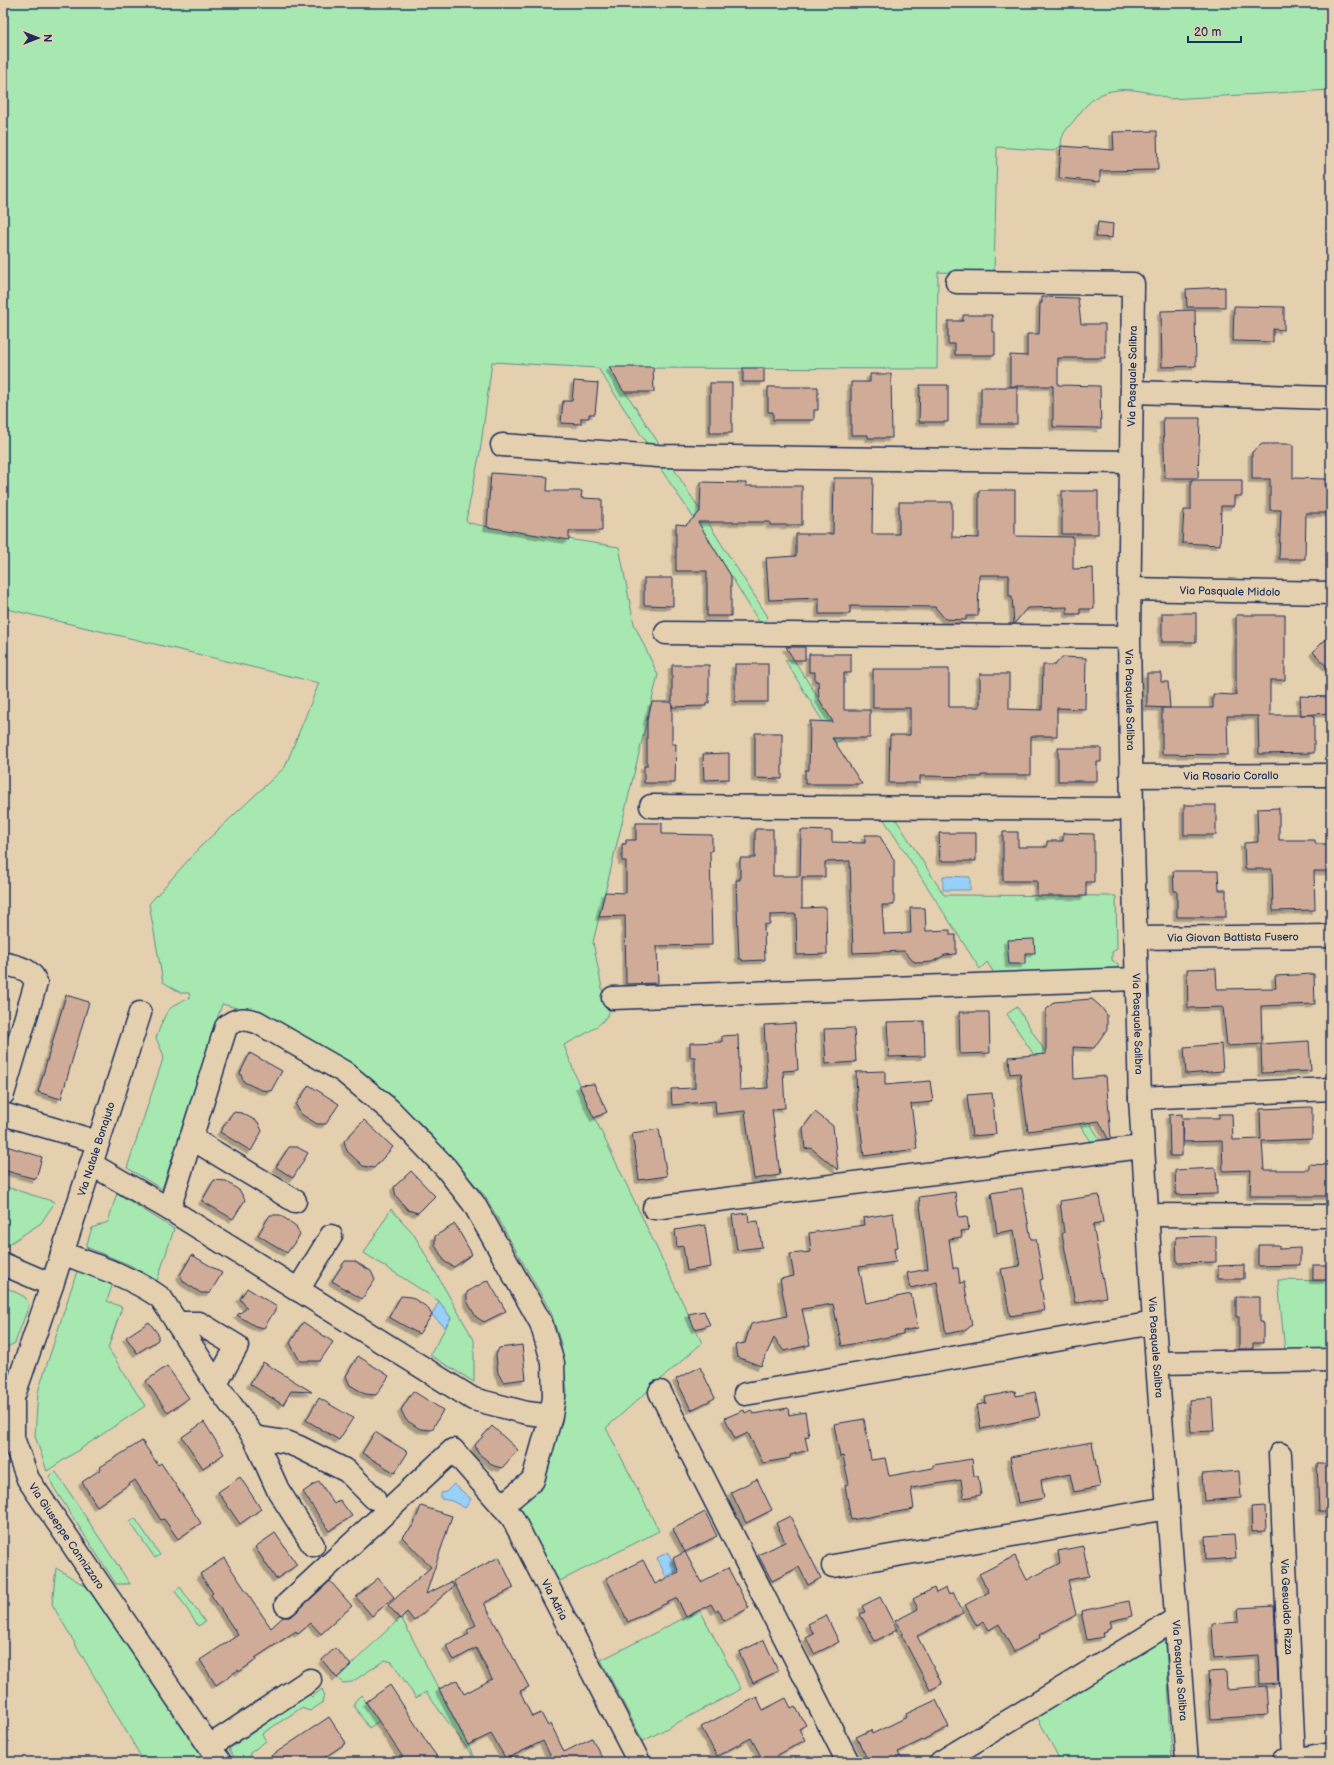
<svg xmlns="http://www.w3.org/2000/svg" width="1334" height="1765" viewBox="0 0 1334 1765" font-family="'Balsamiq Sans',sans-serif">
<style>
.green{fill:#a7e8b1;stroke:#618c88}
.water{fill:#99d0f8;stroke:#6790ba}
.building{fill:#d0ac98;stroke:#1b2f5e;filter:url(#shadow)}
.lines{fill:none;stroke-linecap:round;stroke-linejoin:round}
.minor-casing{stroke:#1b2f5e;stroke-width:25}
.minor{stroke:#e4d0af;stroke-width:22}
.labels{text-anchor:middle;stroke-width:4;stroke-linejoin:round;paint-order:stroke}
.street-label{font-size:11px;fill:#1b2f5e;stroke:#e4d0af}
</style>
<defs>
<filter id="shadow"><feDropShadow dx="-3.5" dy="3.5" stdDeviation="0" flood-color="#0004"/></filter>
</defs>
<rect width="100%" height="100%" fill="#e4d0af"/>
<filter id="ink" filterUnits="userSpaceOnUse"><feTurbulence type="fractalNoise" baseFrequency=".025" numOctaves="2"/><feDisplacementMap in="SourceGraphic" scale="8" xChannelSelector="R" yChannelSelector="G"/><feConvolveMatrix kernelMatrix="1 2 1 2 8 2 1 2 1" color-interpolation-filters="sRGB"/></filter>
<g filter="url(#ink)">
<g class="green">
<path d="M3 3H1331V90L1169 99C1147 91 1120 84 1098 96 1089 101 1082 110 1076 118 1068 128 1061 133 1061 146L1053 151 997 147 994 274 938 272 937 369 610 368 661 447H649L598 368 492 362 480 452 466 520 469 523 484 526 619 547 634 624 658 675 593 942 606 1009H610C607 1025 577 1038 564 1045L579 1085 702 1343 606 1428 659 1531 560 1581 548 1573 518 1508 543 1486 567 1391 561 1344 551 1312 485 1196 424 1127 395 1099 348 1062 266 1016 222 1004 162 1189 127 1168 164 1056 156 1038C166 1013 164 1008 190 998L189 993H181L163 982 149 904 200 847 285 767 319 683 3 608Z"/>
<polygon points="658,465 672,466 768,617 761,625 714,548"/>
<polygon points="785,660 794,660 844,738 836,743"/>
<polygon points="883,818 895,818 944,895 1116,896 1117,949 1112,952 1112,960 1118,964 1118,972 994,973 987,962 980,969"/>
<polygon points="1017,1007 1101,1141 1092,1143 1007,1014"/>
<polygon points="3,1186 55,1202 41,1223 3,1248"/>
<polygon points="117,1193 174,1229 157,1281 130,1265 86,1247 92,1228 108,1222"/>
<polygon points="391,1209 413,1233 474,1340 474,1382 430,1355 451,1318 439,1301 364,1253"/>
<polygon points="78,1268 114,1280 107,1301 122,1307 108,1348 145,1406 47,1471 35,1436 38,1392"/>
<polygon points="1278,1280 1331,1281 1331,1353 1285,1352"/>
<polygon points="3,1286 25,1297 29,1305 15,1343 3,1349"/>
<polygon points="56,1472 130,1584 116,1584 54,1488 49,1476"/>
<polygon points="135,1518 160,1555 155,1558 130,1522"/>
<polygon points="56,1568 87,1587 205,1762 144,1762 52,1604"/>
<polygon points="180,1587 205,1622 198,1626 175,1591"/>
<polygon points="700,1610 741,1689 643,1741 601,1660"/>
<polygon points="401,1617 477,1762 472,1762 472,1755 426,1692 416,1698 392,1662 385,1660 352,1682 343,1683 337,1678"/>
<polygon points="1160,1638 1166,1641 1172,1762 1061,1762 1034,1711"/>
<polygon points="322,1689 324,1694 322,1703 310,1711 301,1708 262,1734 266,1741 250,1753 250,1758 252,1762 237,1762 229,1749 309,1694 312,1697"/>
<polygon points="361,1695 379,1721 369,1728 354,1706 355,1701"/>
</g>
<g class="water">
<polygon points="943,876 970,877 970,890 943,890"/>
<polygon points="439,1301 451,1318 445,1327 432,1315"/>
<polygon points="454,1484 471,1499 465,1508 452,1501 441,1499 441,1493 446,1492"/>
<polygon points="668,1552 677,1571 666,1577 657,1558"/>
</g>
<g class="building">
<polygon points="1157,131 1158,170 1100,171 1100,182 1059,178 1061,146 1114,150 1113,132"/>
<polygon points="1098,222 1113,224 1112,238 1096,237"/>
<polygon points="1225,287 1225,307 1187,307 1186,289"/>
<polygon points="1042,297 1078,298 1081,324 1105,324 1105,358 1058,358 1058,385 1100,386 1101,428 1053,427 1053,386 1010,386 1010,355 1027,356 1027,334 1039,334 1040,303 1042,303"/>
<polygon points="1234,306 1284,307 1284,330 1273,329 1273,342 1233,341"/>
<polygon points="1195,310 1196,366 1162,367 1161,311"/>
<polygon points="963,315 992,315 992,332 995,332 995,355 955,355 955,344 948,344 948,321 963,321"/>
<polygon points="609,367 653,367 654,392 624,392"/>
<rect x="743" y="368" width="21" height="14"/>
<polygon points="870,374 891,374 892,438 868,438 868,435 851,435 851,382 870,382"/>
<polygon points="574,381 598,383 595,414 589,414 589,418 581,418 581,424 561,423 563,401 572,401"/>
<rect x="710" y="383" width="22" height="50"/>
<polygon points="920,385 948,385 948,422 919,422"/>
<polygon points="768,387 818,387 818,410 814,410 814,420 773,420 773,412 768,412"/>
<rect x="981" y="387" width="36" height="37"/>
<polygon points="1163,418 1200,418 1198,478 1165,478"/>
<polygon points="1262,444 1293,444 1293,478 1325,479 1325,488 1331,488 1331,513 1306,513 1305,559 1279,559 1281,510 1270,510 1270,479 1252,479 1252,452"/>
<polygon points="491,473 548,477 547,491 582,491 581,498 602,499 602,531 569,531 569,540 487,527"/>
<polygon points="834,478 873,478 872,534 899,534 899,502 952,502 952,537 979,538 979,490 1015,490 1015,536 1073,537 1073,569 1093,568 1094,609 1080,609 1080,614 1067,614 1067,607 1027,608 1014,624 1012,596 1009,596 1009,575 979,575 978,616 966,616 966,620 945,619 935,607 850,606 850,614 819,614 819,598 769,600 766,558 796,556 796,534 833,534"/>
<polygon points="1191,480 1242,480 1242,496 1234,496 1234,506 1221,506 1220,545 1182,543 1184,510 1191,510"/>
<polygon points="701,482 746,483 746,486 802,486 802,525 770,525 770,522 698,522 731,576 731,616 707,616 707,571 676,571 676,524 686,525 700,512"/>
<rect x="1062" y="491" width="36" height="43"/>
<polygon points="644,578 673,578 673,606 644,605"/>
<rect x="1162" y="613" width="34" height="29"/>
<polygon points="1236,615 1285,615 1285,680 1270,680 1270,715 1314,715 1314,753 1259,754 1258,716 1227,716 1228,755 1162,754 1162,708 1213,708 1213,694 1236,695"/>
<polygon points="1331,634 1331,671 1313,652"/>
<polygon points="786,647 805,647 805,660 794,660"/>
<polygon points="809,654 851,654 851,673 844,673 844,710 870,710 870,738 832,738 862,784 805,784 805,770 809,770 810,721 833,722 819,699 818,681 815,681 815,672 809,672"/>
<polygon points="1062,657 1086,658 1085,709 1057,708 1057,736 1031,736 1031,775 981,775 981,777 920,776 920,783 889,783 890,735 910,735 910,708 873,708 873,669 949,669 949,707 980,707 980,674 1009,674 1009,709 1042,710 1043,665 1055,665"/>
<rect x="735" y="664" width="33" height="38"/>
<polygon points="672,665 709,665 709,703 706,703 706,706 672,707 672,703 672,744 676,744 675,783 644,783 644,766 647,766 647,720 652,702 672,702"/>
<polygon points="1147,673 1161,673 1161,682 1168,682 1170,708 1147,707"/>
<polygon points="1300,696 1331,697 1331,713 1301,715"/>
<polygon points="755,733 782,733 782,779 755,778"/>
<polygon points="1058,748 1101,748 1101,762 1097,762 1097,781 1058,781"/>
<polygon points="729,753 729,779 704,780 703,754"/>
<rect x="1184" y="805" width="32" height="30"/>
<polygon points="1279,808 1279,840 1315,840 1315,844 1331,844 1331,871 1314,871 1315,910 1273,911 1272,869 1245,869 1244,843 1258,842 1257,809"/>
<polygon points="636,823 662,823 662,834 712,835 712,851 710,851 712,945 657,946 658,983 626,984 625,916 599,917 605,892 626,893 626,861 622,861 622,844 626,844 626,840 636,840"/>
<polygon points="755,829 773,829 773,876 800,876 801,830 832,831 832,842 865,843 865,835 879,835 894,860 894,905 882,905 884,934 911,933 910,908 925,908 926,931 950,930 950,935 956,935 956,954 945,955 932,962 919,963 913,961 904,951 853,953 850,861 825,862 825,877 802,877 802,908 826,907 827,954 797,955 796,914 770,915 770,924 764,925 765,960 742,961 742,959 739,959 736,880 740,880 740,858 755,858"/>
<polygon points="1003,832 1018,832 1018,847 1047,847 1047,841 1063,841 1063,833 1094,834 1094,882 1086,882 1086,896 1037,896 1037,881 1003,881"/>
<polygon points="939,833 976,833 976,861 940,861"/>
<polygon points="1173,871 1218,871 1219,890 1226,890 1226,917 1177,917 1177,891 1174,891"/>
<polygon points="1034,939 1035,953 1025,953 1025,964 1009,964 1007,940"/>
<polygon points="1216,968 1217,989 1276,988 1275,976 1314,974 1315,1004 1261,1006 1262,1044 1227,1046 1223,1007 1188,1008 1187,969"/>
<polygon points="66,995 89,1002 61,1099 38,1092"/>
<polygon points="1092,999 1101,1007 1107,1015 1107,1029 1094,1048 1073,1047 1074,1079 1106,1076 1111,1138 1108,1139 1099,1121 1028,1131 1020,1073 1010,1074 1009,1057 1046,1054 1046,1010 1054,1002"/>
<polygon points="959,1012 989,1012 990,1053 960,1054"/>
<polygon points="924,1021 925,1056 889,1057 887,1022"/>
<polygon points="795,1023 798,1070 783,1071 785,1108 772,1109 780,1175 754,1179 745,1111 716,1114 715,1101 672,1105 671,1089 695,1088 695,1057 690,1057 690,1043 722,1042 722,1036 738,1035 740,1090 768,1088 764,1025"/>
<polygon points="854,1028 856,1062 826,1064 824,1029"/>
<polygon points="1309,1041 1311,1071 1262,1073 1261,1044"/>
<polygon points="1221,1044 1223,1071 1186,1074 1184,1047"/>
<polygon points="250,1053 282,1071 271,1091 261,1090 244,1082 240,1073"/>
<polygon points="885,1071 885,1085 930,1081 933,1102 911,1104 917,1149 864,1156 857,1098 856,1072"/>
<polygon points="594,1084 607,1112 594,1118 579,1085"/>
<polygon points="309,1085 339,1104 326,1124 317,1124 301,1114 296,1105"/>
<polygon points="992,1093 996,1134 972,1136 967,1095"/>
<polygon points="1312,1107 1312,1139 1262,1141 1264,1170 1309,1170 1309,1164 1331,1165 1331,1196 1250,1196 1251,1170 1223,1171 1222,1141 1183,1142 1182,1120 1182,1156 1170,1156 1169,1115 1182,1114 1182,1118 1219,1118 1219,1114 1232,1114 1233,1140 1261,1139 1260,1109"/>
<polygon points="233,1112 242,1113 258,1122 262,1131 251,1151 220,1132"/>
<polygon points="815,1112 833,1126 838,1170 811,1148 805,1149 803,1128"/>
<polygon points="364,1120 393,1147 374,1168 363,1166 347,1151 344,1141"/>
<polygon points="659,1129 667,1176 639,1180 632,1133"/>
<polygon points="3,1145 42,1157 36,1179 3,1170"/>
<polygon points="289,1147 297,1147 308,1153 293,1178 276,1167"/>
<polygon points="1216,1168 1217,1194 1176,1195 1175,1170"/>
<polygon points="411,1171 435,1196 418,1213 408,1210 396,1196 394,1187"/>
<polygon points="214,1180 226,1181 240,1191 245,1200 233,1219 202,1201"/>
<polygon points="1022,1188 1031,1239 1036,1239 1043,1279 1040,1280 1045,1310 1010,1316 1001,1269 1020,1266 1014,1230 997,1233 991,1193"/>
<polygon points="955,1192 959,1217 967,1216 969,1230 961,1231 962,1237 949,1239 953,1268 958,1268 960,1283 964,1282 972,1325 966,1330 946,1334 937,1282 910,1288 907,1273 928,1269 919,1197"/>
<polygon points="1099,1195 1103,1223 1093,1225 1106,1297 1075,1303 1062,1234 1064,1233 1060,1201"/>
<polygon points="748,1213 749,1222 758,1221 762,1247 737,1250 732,1215"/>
<polygon points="893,1213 898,1247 894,1248 896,1262 859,1267 866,1303 911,1294 918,1328 903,1331 903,1334 842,1346 833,1304 802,1309 810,1345 784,1351 774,1338 761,1366 737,1357 735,1345 745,1343 751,1324 787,1316 780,1279 794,1276 790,1254 811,1252 809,1233 864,1225 863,1218"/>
<polygon points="270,1215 280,1215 296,1226 300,1235 287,1253 258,1235"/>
<polygon points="455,1224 472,1254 454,1267 445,1262 435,1245 435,1236"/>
<polygon points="705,1225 711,1267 687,1271 683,1246 677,1247 675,1230"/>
<polygon points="1216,1236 1216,1262 1177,1263 1176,1237"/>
<polygon points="1258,1245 1279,1245 1279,1249 1300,1248 1300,1265 1258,1266"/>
<polygon points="192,1255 222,1273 210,1293 201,1293 184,1282 180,1275"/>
<polygon points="345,1261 354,1261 371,1271 375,1280 362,1299 332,1281"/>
<polygon points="1244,1265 1244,1279 1218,1279 1218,1266"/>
<rect x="1313" y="1265" width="14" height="15"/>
<polygon points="488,1280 506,1311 484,1322 476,1317 467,1301 467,1292"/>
<polygon points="247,1288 277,1307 264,1328 255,1326 237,1315 247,1308 240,1299"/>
<polygon points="401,1296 411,1297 427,1307 432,1315 419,1334 389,1317"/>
<polygon points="1236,1297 1260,1297 1260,1322 1263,1322 1263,1343 1253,1343 1253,1349 1239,1349 1239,1317 1236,1317"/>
<polygon points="704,1311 710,1325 695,1329 688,1314"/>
<polygon points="149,1322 158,1334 158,1340 137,1353 126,1337"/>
<polygon points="303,1322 333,1342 320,1361 300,1361 290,1343"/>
<polygon points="522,1345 526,1379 503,1382 498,1373 496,1355 499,1348"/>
<polygon points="358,1356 389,1376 376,1395 365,1394 350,1385 346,1376"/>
<polygon points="263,1362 312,1392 291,1391 283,1405 250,1384"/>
<polygon points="167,1366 189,1398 168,1413 146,1381"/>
<polygon points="700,1367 715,1398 691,1410 676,1379"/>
<polygon points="413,1391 443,1410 432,1430 420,1429 406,1420 401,1410"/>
<polygon points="1015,1391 1016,1396 1035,1392 1040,1417 981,1429 977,1405 986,1403 985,1397"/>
<polygon points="319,1398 353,1418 339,1440 306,1420"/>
<polygon points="1212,1398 1214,1431 1191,1432 1189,1400"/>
<polygon points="788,1408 789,1415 805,1412 809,1436 805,1437 808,1450 790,1455 790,1458 763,1463 748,1433 735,1439 725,1418 744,1410 745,1413 751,1410 753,1414"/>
<polygon points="864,1419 871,1460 885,1458 889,1476 933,1468 933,1465 972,1459 974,1476 978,1476 981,1495 964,1498 961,1480 911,1488 914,1509 851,1520 845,1485 849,1484 843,1456 840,1457 834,1424"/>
<polygon points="204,1422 224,1454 203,1468 182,1437"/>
<polygon points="492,1426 518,1450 502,1468 494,1466 478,1453 475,1445"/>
<polygon points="375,1432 408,1452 395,1473 362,1453"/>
<polygon points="142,1441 158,1465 161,1463 201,1523 178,1539 164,1519 161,1520 135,1480 97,1506 82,1482 101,1469 100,1467"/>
<polygon points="1092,1442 1100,1487 1074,1492 1070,1474 1055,1477 1041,1480 1044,1498 1018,1503 1010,1457"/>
<polygon points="1317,1464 1331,1464 1331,1511 1319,1511"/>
<polygon points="1239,1471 1241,1498 1204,1501 1202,1474"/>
<polygon points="240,1477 261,1509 240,1524 218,1492"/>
<polygon points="757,1479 772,1510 746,1523 731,1492"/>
<polygon points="319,1481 334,1504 340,1500 352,1516 329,1531 303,1492"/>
<polygon points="421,1506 452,1516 426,1594 451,1582 454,1586 414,1621 407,1612 400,1619 388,1605 431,1567 402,1537 413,1526"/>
<polygon points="1265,1506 1266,1531 1252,1532 1251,1507"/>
<polygon points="705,1512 717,1536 685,1552 673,1529"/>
<polygon points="790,1516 821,1578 808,1585 799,1567 772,1581 758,1555 785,1542 776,1523"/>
<polygon points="275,1533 297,1565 276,1579 255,1547"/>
<polygon points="1234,1534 1236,1558 1206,1560 1205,1536"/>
<polygon points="1083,1546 1089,1576 1068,1580 1076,1615 1039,1635 1040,1638 1014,1652 999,1624 989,1630 984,1622 977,1626 965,1605 989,1592 979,1574 1015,1556 1027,1580 1060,1563 1058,1551"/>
<polygon points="685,1552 701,1582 728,1568 749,1608 724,1621 718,1609 715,1611 711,1604 686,1617 677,1598 628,1622 606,1578 643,1560 655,1584 679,1572 673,1558"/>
<polygon points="499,1557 514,1588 484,1603 529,1687 520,1691 532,1717 541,1713 548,1726 551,1724 564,1752 592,1738 604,1762 545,1762 552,1759 543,1741 506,1759 491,1734 468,1745 439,1689 457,1680 464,1694 492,1679 476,1648 454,1660 446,1646 469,1634 467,1630 476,1625 453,1581"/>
<polygon points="224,1558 271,1628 283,1617 289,1617 294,1614 330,1581 352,1606 321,1634 311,1623 298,1634 296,1631 255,1658 256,1660 239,1672 238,1670 216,1685 200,1660 238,1635 211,1595 213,1593 200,1574"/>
<polygon points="378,1578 394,1597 372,1616 356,1597"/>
<polygon points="934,1588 936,1593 946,1588 949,1595 953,1592 963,1613 917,1636 942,1684 930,1690 901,1634 903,1633 895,1621 918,1609 913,1599"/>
<polygon points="880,1597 897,1630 875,1641 860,1614 865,1612 862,1606"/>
<polygon points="1129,1601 1132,1616 1110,1621 1112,1627 1107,1629 1107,1632 1102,1633 1103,1637 1087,1640 1081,1611"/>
<polygon points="1274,1606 1278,1683 1260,1684 1258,1655 1214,1658 1212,1624 1239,1622 1238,1608"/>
<polygon points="826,1615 839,1642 814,1654 806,1638 814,1634 808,1624"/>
<polygon points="764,1640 778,1671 753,1683 739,1652"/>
<polygon points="335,1648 351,1665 337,1678 322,1660"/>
<polygon points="1226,1671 1227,1689 1266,1686 1268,1715 1211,1719 1208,1672"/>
<polygon points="390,1685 430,1747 441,1762 406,1762 366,1702"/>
<polygon points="757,1697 763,1710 786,1698 791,1708 795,1706 806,1725 799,1729 805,1740 776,1756 779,1762 764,1762 751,1738 717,1756 701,1727"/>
<polygon points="936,1700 949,1727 898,1752 903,1762 869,1762 856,1737 871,1730 872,1734 907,1717 906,1714"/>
<polygon points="329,1717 346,1743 318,1762 262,1762"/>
</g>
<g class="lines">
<defs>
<g id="minor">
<path id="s1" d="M957 282 1133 284 1129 637 1132 809 1140 1098 1154 1323 1187 1762"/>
<polyline points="1132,392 1331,398"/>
<polyline points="502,445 658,456 1130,462"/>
<path id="s2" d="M1129 589 1331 593"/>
<polyline points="666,633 1129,637"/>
<path id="s3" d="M1131 776 1331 775"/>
<polyline points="651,806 1132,809"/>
<path id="s4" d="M1135 938 1331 936"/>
<path d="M3 963C16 967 32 968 36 983L3 1094"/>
<polyline points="613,998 1137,979"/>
<path id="s5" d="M140 1013 52 1285 13 1398V1438L28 1479 220 1762"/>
<polyline points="1140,1098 1331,1089"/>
<polyline points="3,1114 98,1142"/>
<polyline points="191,1138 295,1201"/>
<polyline points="91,1164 169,1209"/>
<polyline points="654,1208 1142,1147"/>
<polyline points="1148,1215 1331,1216"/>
<path d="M62 1253C96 1266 132 1277 161 1298L216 1384 254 1437 278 1490 313 1545"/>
<polyline points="3,1264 52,1285"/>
<polyline points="298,1290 331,1236"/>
<polyline points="177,1323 199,1323 237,1346 216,1384"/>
<polyline points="1157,1363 1331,1360"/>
<polyline points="660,1392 848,1762"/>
<polyline points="745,1394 1154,1323"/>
<polyline points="254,1437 286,1442 299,1447 347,1471 374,1498"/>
<path id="s6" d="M1280 1454 1294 1760"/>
<path d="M502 1506 533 1480 551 1416 554 1397 553 1363 541 1323 474 1204 446 1168 390 1110 344 1072 257 1022C244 1018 236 1018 226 1027L169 1209 473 1399 527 1413 551 1416"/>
<polyline points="833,1566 1168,1508"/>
<path id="s7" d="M286 1605 453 1450 512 1517 639 1762"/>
<polyline points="210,1746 310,1680"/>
<polyline points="941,1762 1176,1619"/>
<polyline points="1283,1762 1331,1753"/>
</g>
</defs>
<use href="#minor" class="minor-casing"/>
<use href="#minor" class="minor"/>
</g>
</g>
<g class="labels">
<g class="street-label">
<text transform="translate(1132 376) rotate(-89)" y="4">Via Pasquale Salibra</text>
<text dy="4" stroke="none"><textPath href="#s2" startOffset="101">Via Pasquale Midolo</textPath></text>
<text dy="4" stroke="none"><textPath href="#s1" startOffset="592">Via Pasquale Salibra</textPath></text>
<text dy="4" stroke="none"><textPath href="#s3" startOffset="100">Via Rosario Corallo</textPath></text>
<text dy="4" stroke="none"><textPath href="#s4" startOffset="98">Via Giovan Battista Fusero</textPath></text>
<text dy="4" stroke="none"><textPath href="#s1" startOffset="916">Via Pasquale Salibra</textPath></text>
<text transform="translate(96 1149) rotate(-72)" y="4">Via Natale Bonajuto</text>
<text dy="4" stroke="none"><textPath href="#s1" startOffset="1240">Via Pasquale Salibra</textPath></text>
<text dy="4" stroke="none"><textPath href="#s5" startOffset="558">Via Giuseppe Cannizzaro</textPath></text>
<text dy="4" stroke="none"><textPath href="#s7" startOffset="410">Via Adria</textPath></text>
<text dy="4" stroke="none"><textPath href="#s6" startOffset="153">Via Gesualdo Rizza</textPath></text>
<text dy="4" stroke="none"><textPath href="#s1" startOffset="1564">Via Pasquale Salibra</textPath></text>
</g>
</g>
<rect width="1334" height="1765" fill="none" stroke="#e4d0af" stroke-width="16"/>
<rect x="8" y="8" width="1318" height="1749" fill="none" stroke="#1b2f5e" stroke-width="1.5" filter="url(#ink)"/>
<g transform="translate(38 38) rotate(90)" stroke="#e4d0af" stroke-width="3" paint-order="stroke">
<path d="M0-3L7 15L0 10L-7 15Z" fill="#1b2f5e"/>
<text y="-6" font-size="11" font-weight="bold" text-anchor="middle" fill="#1b2f5e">N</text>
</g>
<path d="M1188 36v6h53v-6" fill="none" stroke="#1b2f5e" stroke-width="2"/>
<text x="1194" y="36" font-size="12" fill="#1b2f5e" stroke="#e4d0af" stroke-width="3" paint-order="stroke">20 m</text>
</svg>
